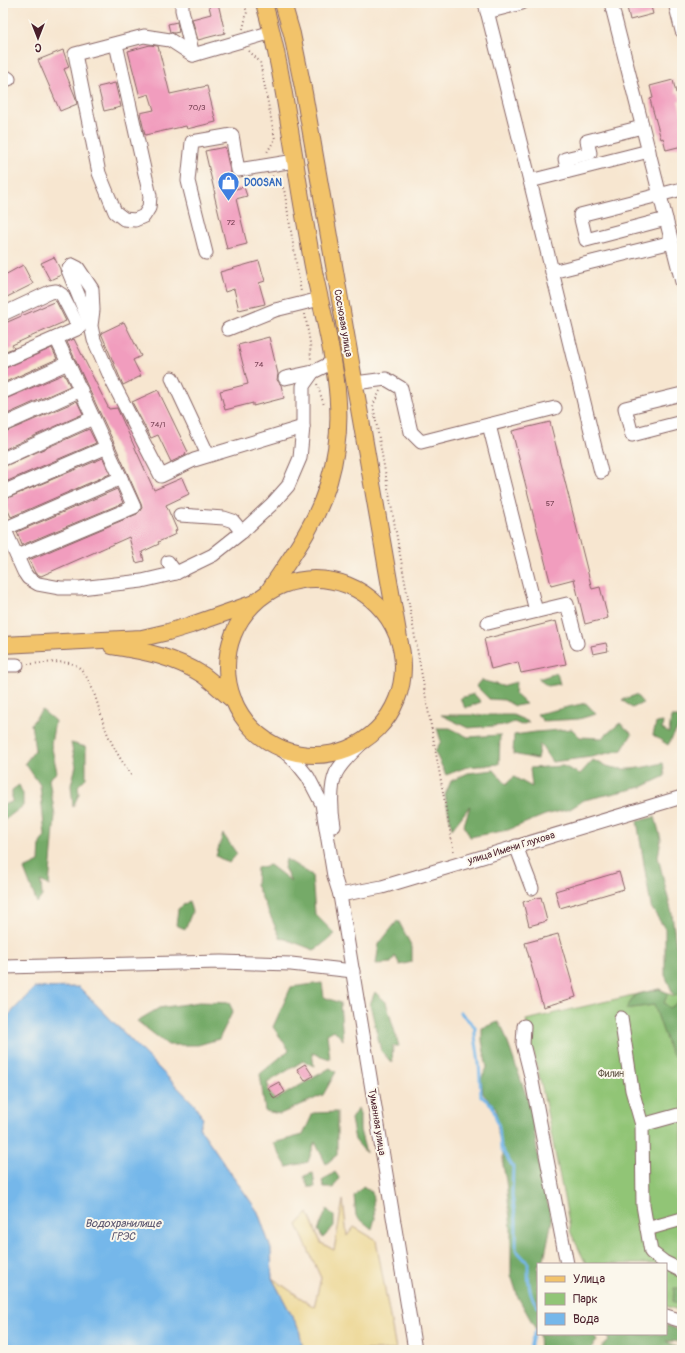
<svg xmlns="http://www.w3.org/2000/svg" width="685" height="1353" viewBox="0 0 685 1353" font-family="Pangolin,sans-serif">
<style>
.green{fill:#91c576;stroke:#6e7250}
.forest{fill:#74aa67;stroke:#5f6449}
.sand{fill:#eeda9e;stroke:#9c7c64}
.water{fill:#75b7ea;stroke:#606b8a}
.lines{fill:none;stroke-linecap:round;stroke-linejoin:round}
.stream{stroke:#75b7ea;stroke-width:3}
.building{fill:#f19dbe}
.minor-casing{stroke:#876565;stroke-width:15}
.major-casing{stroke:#876565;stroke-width:18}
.path{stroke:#876565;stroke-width:2;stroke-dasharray:1 3;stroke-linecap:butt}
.minor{stroke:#fff;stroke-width:13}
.major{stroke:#f2c36a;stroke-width:16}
.labels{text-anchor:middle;stroke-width:4;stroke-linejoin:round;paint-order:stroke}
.number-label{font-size:8px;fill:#743e50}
.shop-label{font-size:10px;font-weight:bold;fill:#366cbe;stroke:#fbf7ec;text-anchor:start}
.street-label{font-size:10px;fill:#4a1f2b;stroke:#fbf7ec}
.park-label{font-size:10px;fill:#5f5142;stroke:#fbf7ec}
.water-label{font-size:11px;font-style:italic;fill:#59546e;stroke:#fbf7ec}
</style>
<rect width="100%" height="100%" fill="#fbf7ec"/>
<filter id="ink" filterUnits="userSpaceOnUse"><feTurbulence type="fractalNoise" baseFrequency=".025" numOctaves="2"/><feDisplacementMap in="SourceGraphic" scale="8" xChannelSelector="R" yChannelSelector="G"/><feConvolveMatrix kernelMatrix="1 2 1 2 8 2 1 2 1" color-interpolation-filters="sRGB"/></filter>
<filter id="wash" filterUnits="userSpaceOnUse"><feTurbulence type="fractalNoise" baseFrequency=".012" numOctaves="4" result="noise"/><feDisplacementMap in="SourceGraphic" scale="16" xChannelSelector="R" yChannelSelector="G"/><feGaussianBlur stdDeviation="0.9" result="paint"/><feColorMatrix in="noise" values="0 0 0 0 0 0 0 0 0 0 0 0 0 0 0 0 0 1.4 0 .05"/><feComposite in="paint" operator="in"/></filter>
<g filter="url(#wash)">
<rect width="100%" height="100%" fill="#f7e6d0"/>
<polygon class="green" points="659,989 674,996 682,994 682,1311 666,1306 666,1264 586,1264 571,1233 544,1097 526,1020"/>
<g class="forest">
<polygon points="557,673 560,684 548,686 538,679"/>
<polygon points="481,680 502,686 516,682 515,694 526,704 515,706 504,700 489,699 476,686"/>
<polygon points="474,694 481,702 465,708 460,698"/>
<polygon points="636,695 643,703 632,708 622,700"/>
<polygon points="586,703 596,714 579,719 543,721 537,714"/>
<polygon points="42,710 55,721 51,744 57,772 49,779 55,816 49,886 41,881 42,896 37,903 24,869 39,862 40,843 45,836 40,785 25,763 35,750 31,724"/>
<polygon points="441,715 513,715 529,722 521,725 514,722 507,725 468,728"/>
<polygon points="671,717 682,717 682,726 679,726 668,745 653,735 656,723 663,722 662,729 669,733"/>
<polygon points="620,723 632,734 622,750 591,757 552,762 540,744 537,759 513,754 514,735 536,732 572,729 580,737 602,738"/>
<polygon points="437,728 450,728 468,737 500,735 499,764 467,767 446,775 435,752 441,741"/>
<polygon points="71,743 86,747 86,778 78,786 79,794 73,807 71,785 76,766"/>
<path d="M593 760C619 774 636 769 663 763L665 776 642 787 584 800 570 809 545 815 508 830 470 837 464 825 470 806 452 829 445 795 451 781 468 773 494 770 506 784 514 777 532 787 530 768 563 766 580 774Z"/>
<polygon points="19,785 23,794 23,806 3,821 3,805 12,802 12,790"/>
<polygon points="655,817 661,839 658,857 672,914 676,946 682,953 682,994 674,996 665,975 665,929 651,907 637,821"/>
<polygon points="223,834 237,854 229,863 216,856"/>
<polygon points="286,859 312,875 315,914 335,934 319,947 314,950 280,937 256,885 257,868 270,865 291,881 284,868"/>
<polygon points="189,901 192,912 185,929 176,925 178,909"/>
<polygon points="398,920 412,947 412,962 400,965 395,956 391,963 376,964 379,944"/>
<polygon points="322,983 324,997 340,1003 343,1040 334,1030 327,1034 330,1059 312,1053 314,1066 303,1061 267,1083 275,1100 330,1068 336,1072 323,1095 280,1114 265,1111 260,1074 289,1050 273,1027 291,987"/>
<polygon points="659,989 668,993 664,1003 670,1008 682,999 682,1020 680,1024 682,1031 682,1060 671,1054 654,1005 626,1009 635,995"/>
<polygon points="375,992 386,1002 399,1046 393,1046 392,1063 381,1051 370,1004"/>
<polygon points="199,1002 229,1003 233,1011 219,1039 198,1045 168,1045 137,1021 159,1008"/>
<polygon points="498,1022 503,1029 531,1109 541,1178 552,1220 543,1264 538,1264 538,1334 593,1334 597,1341 589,1350 560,1350 560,1347 553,1350 540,1350 539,1335 518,1297 511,1275 511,1229 506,1181 503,1165 503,1152 498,1133 496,1108 483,1094 481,1079 487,1068 482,1041 482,1028"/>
<polygon points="358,1108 360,1114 360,1130 366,1153 355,1140 351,1119"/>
<polygon points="337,1112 337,1155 326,1164 315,1142 308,1162 287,1167 273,1143 303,1135 313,1113"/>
<polygon points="335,1172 339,1178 333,1188 324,1188 322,1181"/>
<polygon points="313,1173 315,1187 308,1187 304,1176"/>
<polygon points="363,1186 372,1192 375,1218 372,1229 356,1216 354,1196"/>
<polygon points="327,1209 334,1216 334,1226 323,1238 318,1230"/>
<polygon points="674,1288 682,1288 682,1307 673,1302"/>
<polygon points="666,1325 682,1331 682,1342 666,1341 682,1350 599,1350 609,1341 606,1334 666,1334"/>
</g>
<polygon class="sand" points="343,1200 347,1236 354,1227 376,1240 396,1350 303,1350 299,1329 272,1278 314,1307 321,1278 297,1225 308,1213 321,1243 334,1250"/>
<polygon class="water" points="79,987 195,1105 203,1119 199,1127 258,1212 271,1249 272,1278 299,1329 303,1350 3,1350 3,1015 9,1015 34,988"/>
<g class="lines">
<g class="stream">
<path d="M460 1012 475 1027C474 1037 477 1046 478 1055 480 1069 480 1083 481 1096L492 1105 499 1127 501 1148 513 1167 512 1196 516 1220V1250L528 1263C528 1278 528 1295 538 1307"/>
<path d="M531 1350C529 1342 534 1334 538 1328"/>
</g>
</g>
<g id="blocks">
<g class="building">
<polygon points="208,3 218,3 225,33 198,40 192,19 211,14"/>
<polygon points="626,3 650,3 653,14 630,20"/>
<polygon points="177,22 179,32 174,33 170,32 168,24"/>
<polygon points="150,45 158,46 170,94 207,86 216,122 187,129 186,126 145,135 140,113 154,110 149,94 140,97 128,51"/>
<polygon points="63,50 69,67 64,69 75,96 77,104 60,111 38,60"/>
<polygon points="673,80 676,93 678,92 681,100 678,101 682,116 682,146 666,150 663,138 661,139 652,107 650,99 653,98 650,86"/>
<polygon points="115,83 121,107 104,111 98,87"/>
<polygon points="225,147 230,171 235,189 244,187 247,196 236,199 247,244 227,249 214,194 215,194 205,151"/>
<polygon points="54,257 60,269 61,275 50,280 41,263"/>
<polygon points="259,261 265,281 259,283 265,304 239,310 234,289 225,292 220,272"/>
<polygon points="23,265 33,284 3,299 3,276"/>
<polygon points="56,301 66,321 12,345 14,348 3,352 3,324"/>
<polygon points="124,322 141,356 133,360 141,376 123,385 101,333"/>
<polygon points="269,337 278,374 277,380 281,385 284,398 253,406 253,403 225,410 220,391 248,384 238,345"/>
<polygon points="74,339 109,409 117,408 154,490 182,478 189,494 166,505 177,530 175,531 176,534 158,542 159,544 142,552 144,561 136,563 129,537 41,576 35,573 29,560 137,514 142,508 141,504 114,443 67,342"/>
<polygon points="52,348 57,359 3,383 3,369"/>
<polygon points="64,374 70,386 3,416 3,400"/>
<polygon points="158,390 188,452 185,453 186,455 171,462 158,435 151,438 132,402"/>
<polygon points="77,401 83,414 3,450 3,433"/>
<polygon points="550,422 592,589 600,587 608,618 585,624 574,579 551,585 512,431"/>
<polygon points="89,429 96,443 3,483 3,467"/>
<polygon points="103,458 110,474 11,517 3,500"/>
<polygon points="117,489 123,503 22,545 17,532"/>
<polygon points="556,621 566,664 521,673 518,662 491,669 484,639"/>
<polygon points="606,643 608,651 593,654 591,646"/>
<polygon points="619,872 624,889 560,908 555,891"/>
<polygon points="541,897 547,921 529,926 523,902"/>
<polygon points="558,934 576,997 543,1007 525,943"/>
<polygon points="305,1064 313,1076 305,1081 297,1069"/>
<polygon points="279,1082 285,1092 274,1099 268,1088"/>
</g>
</g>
</g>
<g filter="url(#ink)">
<use href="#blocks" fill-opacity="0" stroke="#876565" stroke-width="1"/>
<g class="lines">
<defs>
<g id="minor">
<polyline points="182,3 182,10 193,55"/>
<polyline points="485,3 530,181 601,472"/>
<polyline points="611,3 682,282"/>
<polyline points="675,3 682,31"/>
<polyline points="487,12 522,3"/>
<polyline points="116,44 150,196 149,208 144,216 135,220 124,219 115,212 99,173 75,54 144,36 170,40 193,55 272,32"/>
<polyline points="3,75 9,79"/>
<polyline points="568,171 565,159 590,153 587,141 642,127"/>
<polyline points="530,181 649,151"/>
<polyline points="666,219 586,240 580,215 682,189"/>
<polyline points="206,253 188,181 192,142 232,135 238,170 295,161"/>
<polyline points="552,272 672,242"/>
<polyline points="3,314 50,292 56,291 62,295 79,328 3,361"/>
<polyline points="91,326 93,310 92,289 78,268 72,265 68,270 91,326 94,340 113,383 161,476 194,460 303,427"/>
<polyline points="228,329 275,310 320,299"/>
<polyline points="172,378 208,455"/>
<polyline points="285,378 313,372"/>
<polyline points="355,383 386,379 401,388 411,432 421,442 555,408"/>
<polyline points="3,392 68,363 56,338"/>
<polyline points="682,394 625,408 632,435 682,422"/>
<polyline points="3,425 81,390"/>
<polyline points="489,425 536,611"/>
<polyline points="3,459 93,418"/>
<polyline points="3,492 107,447"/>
<polyline points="180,515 224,518 233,521 242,532"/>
<polyline points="3,526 24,572 28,578 38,584 60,588 80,588 142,581 176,573 213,555 242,532 272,504 288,486 300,458 303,427 303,386 313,372 333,362"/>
<polyline points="4,529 121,478"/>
<polyline points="17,556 134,507 68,363"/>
<polyline points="168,562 176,573"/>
<polyline points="488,623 567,604 577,643"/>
<polyline points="3,665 17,665"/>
<polyline points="279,747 296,762 308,777 322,804 334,876 340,895 415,1350"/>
<path d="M334 826C331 811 330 786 336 773 343 759 360 746 370 735"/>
<polyline points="516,846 532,888"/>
<polyline points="340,895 382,887 682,797"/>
<polyline points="3,967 221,962 291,964 353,971"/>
<polyline points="621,1018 632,1090 642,1125 643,1205 651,1252 664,1262 682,1271"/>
<polyline points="524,1026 523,1044 531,1076 567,1264"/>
<polyline points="642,1125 682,1114"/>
<polyline points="647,1229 682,1219"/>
<polyline points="666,1316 682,1321"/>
</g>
<g id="major">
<path d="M264 3C279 55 286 107 295 160 300 194 306 227 312 261 323 321 346 387 336 449 332 477 322 506 308 530 296 552 281 572 268 592"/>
<polyline points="283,3 292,34 304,93 400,644"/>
<circle cx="315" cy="667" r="88"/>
<polyline points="3,645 142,638 168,632 191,625 254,603"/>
<path d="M112 646C144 651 175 657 203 675 214 683 224 693 234 701"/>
</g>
</defs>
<use href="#minor" class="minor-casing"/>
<use href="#major" class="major-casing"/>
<g class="path">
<polyline points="243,29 247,12 244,3"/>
<polyline points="249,51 260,62 275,139 266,154"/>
<polyline points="272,176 284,189 301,292"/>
<polyline points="305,314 310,343 311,361"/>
<polyline points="317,384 324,405"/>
<polyline points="380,391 373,405 454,853"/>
<path d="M28 664C40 664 68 659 77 666 93 677 99 713 106 730 113 748 123 763 133 778"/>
</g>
<use href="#minor" class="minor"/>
<use href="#major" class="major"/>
</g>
</g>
<defs>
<symbol id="shop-pin" viewBox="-11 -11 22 30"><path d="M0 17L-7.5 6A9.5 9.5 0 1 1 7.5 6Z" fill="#3f7fe0" stroke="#fbf7ec"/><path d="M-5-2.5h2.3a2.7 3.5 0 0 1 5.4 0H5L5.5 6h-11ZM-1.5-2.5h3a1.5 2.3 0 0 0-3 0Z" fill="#fff"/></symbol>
</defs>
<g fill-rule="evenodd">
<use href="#shop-pin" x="216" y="170" width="25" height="34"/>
</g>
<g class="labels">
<g class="number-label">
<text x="197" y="110">70/3</text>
<text x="231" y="225">72</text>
<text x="259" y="367">74</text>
<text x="158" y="427">74/1</text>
<text x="550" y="506">57</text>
</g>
<g class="shop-label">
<text x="244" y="186">DOOSAN</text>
</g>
<g class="street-label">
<text transform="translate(344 323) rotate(80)" y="4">Сосновая улица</text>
<text transform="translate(511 847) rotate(-17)" y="4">улица Имени Глухова</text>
<text transform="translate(378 1122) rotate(81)" y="4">Туманная улица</text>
</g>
<g class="park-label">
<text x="611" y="1077">Филин</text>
</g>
<g class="water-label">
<text x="123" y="1227">Водохранилище<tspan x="123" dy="13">ГРЭС</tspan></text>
</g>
</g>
<rect width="685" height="1353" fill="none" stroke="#fbf7ec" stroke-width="16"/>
<rect x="537" y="1263" width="130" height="72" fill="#fbf7ec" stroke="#b4a19f"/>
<rect x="545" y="1276" width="20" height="6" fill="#f2c36a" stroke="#b4a19f"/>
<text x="573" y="1283" font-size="12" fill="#4a1f2b">Улица</text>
<rect x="545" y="1293" width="20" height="12" fill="#91c576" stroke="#b4a19f"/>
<text x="573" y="1303" font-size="12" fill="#4a1f2b">Парк</text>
<rect x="545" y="1313" width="20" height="12" fill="#75b7ea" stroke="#b4a19f"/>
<text x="573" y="1323" font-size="12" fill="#4a1f2b">Вода</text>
<g transform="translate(38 38) rotate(180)" stroke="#fbf7ec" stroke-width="3" paint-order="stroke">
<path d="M0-3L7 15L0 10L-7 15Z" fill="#4a1f2b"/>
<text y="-6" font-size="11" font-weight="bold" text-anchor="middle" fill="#4a1f2b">С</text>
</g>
</svg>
